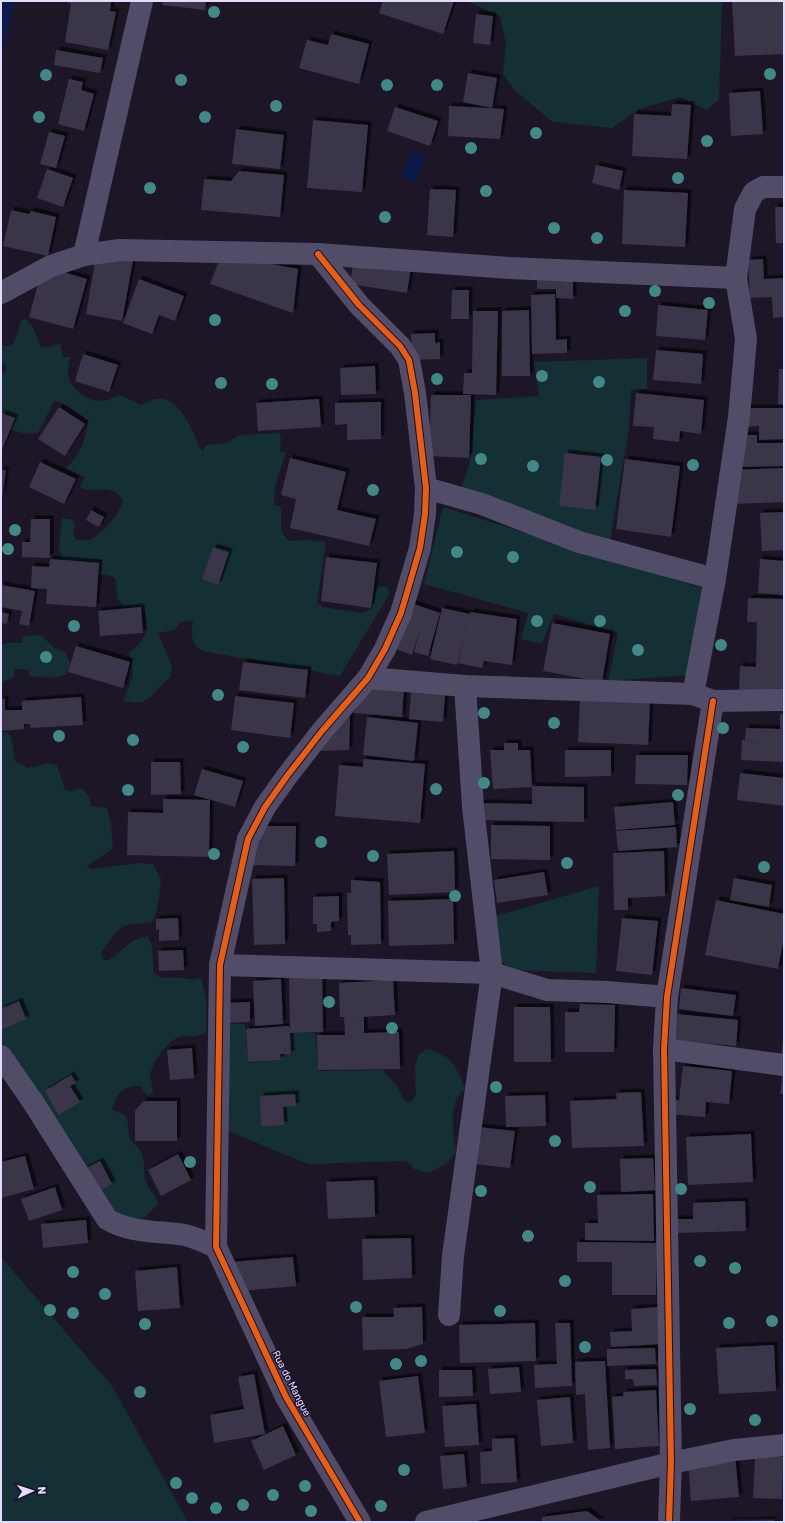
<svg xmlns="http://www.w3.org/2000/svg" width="785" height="1523" viewBox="0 0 785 1523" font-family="Rubik,sans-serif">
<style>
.green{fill:#143035}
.water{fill:#0b194a}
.building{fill:#3b3548;filter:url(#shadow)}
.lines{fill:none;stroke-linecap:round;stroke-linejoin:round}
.minor{stroke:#514c67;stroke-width:22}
.cycleway-casing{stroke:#19102d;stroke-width:8}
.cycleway{stroke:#e95d12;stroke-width:6}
.tree{fill:#428887}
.labels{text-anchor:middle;stroke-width:3;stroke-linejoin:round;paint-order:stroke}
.street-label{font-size:10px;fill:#e4dcff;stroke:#19102d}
</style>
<defs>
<filter id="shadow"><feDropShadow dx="3.5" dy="-3.5" stdDeviation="0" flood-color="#0009"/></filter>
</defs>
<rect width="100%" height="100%" fill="#1c1627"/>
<g class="green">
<polygon points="467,1 722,1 719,100 706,110 681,97 639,109 612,128 553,122 514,90 503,73 506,44 500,16"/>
<path d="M26 319 33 327 41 347H49L60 344 63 357H70C69 362 67 370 68 376 72 390 87 401 101 401 108 401 114 397 120 395L141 405C170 388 181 409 193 432 197 439 197 445 203 451L206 445 226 443 239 435 278 433 281 437 280 452H286L275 487 274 505 281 507V529L286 539 292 541 307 540 326 542 317 603 323 607 362 613 372 608 374 592 380 586 386 587 390 593 340 676 203 651C190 644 191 634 193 621L180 622 175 630 158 633 172 667 170 678C148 693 154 707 123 701L133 675 131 657 128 654C133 649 140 643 144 637 149 629 146 613 142 606H123L117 598 116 580 112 576 97 574 83 563 62 560 59 546 62 518 73 520 75 525 73 535 77 540H90C105 530 117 518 123 501 114 483 96 493 81 488V484L85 477 66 468C80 456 86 438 88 421 77 413 67 402 54 401L38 433H22L9 429 4 414 1 412V375L6 370 5 364 1 363V345L9 346 14 343 21 321Z"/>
<polygon points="647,358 647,389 631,390 629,428 609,546 460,492 470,462 476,400 539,396 534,362"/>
<polygon points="443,507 708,590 688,675 608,681 618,633 554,614 542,644 521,639 528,613 424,584"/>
<path d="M41 635 54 648 66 652 70 664 67 674C55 680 42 677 29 676V670L14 669V677L3 682 1 685V645L6 643H22V636Z"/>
<path d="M7 732 11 737 15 761 28 768 48 763 57 765 65 790 72 791 82 788 89 796 91 806 107 808 111 824 113 849 87 866 91 869 139 863 153 864 161 880 159 899 154 921C146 924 140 923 132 924 118 925 109 942 101 953L104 960H109L134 940 148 936 152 947 154 974C166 980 167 977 179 978 188 978 192 981 201 978L206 1000V1032C194 1039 192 1034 180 1037 169 1039 154 1061 151 1071 149 1076 153 1087 153 1093L148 1095 143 1091 141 1086C123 1085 116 1094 112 1110L124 1114C130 1123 127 1125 129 1135 130 1143 138 1145 141 1152 146 1162 143 1169 145 1179 147 1187 155 1196 159 1203L143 1219 121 1217 100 1195 55 1120 1 1041V733Z"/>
<polygon points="599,886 596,973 512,970 501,961 488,918"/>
<path d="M220 1024H245L248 1063 281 1060V1054H292L291 1033H314L316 1035 318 1071 383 1070 395 1084 405 1101 411 1102 416 1095 415 1066 419 1054 428 1049C451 1056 458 1068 465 1089 447 1103 453 1132 456 1152L446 1164 429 1173 414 1169 407 1161 308 1164 218 1127Z"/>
<polygon points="1,1257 112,1386 188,1522 1,1522"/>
</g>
<g class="water">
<polygon points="1,1 15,1 1,60"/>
<polygon points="412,151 426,156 416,183 402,178"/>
</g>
<g class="building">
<polygon points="62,1 111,1 110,11 116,12 108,50 65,42 71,3"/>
<polygon points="163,1 206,1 205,10 162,5"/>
<polygon points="383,1 454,1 443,34 379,13"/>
<polygon points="732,1 784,1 784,54 735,56"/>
<polygon points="476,14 493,16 490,45 473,43"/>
<polygon points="331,34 369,44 359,84 299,68 307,40 328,45"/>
<polygon points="56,50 103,58 100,73 54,65"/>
<polygon points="468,73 497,78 492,108 463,102"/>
<polygon points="69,79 83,82 81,90 94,94 84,131 58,124"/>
<polygon points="760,91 763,134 731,136 729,93"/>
<polygon points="672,104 691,105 687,159 632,156 634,114 671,116"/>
<polygon points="449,106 504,109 500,139 448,136"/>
<polygon points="395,107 438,121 430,146 387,131"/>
<polygon points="313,120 368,125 362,192 307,188"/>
<polygon points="236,129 284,135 280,169 232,164"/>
<polygon points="49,132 65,136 56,168 40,164"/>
<polygon points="596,165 623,171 619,190 592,183"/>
<polygon points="47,169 73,178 63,207 37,198"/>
<polygon points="239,171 284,175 280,217 201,210 204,179 231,181"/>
<polygon points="430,189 456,190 453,237 427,235"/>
<polygon points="624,190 688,193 685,247 622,244"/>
<polygon points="775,207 784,207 784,243 776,243"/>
<polygon points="11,210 29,214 31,211 56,217 48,256 3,246"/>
<polygon points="134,255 122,321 86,314 96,257"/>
<polygon points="221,255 298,269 293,313 210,284"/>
<polygon points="354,258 411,267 407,293 350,284"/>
<polygon points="763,259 764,279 784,278 784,317 773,318 772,297 750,298 748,260"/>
<polygon points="49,268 87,279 73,329 29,317 41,273"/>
<polygon points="537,274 573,276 573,299 556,298 556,289 537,289"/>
<polygon points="139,279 184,296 175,321 159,315 152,334 123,323"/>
<polygon points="452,290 469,290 469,319 451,319"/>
<polygon points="555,294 556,340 567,339 567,353 532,354 531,295"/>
<polygon points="658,305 708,310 705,340 656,336"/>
<polygon points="529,310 530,376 502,376 502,311"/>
<polygon points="473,311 498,311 496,395 463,394 464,373 472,373"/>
<polygon points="435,333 435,343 440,342 440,359 412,360 411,334"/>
<polygon points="656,350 703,354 701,384 653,380"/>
<polygon points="83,354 118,365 109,392 75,381"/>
<polygon points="375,366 376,394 341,395 340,368"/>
<polygon points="779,369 784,369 784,405 778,404"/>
<polygon points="636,393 704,400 701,434 680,431 679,442 653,439 654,427 633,426"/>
<polygon points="431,395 471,395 469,458 429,456"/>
<polygon points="319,399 321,427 258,431 256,403"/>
<polygon points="381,402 381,439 347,440 347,424 335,425 335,403"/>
<polygon points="59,407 85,424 65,456 38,439"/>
<polygon points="744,408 784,408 784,439 759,440 759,426 744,427"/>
<polygon points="1,413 15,418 1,452"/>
<polygon points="737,435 757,435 757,443 784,443 784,466 738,467"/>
<polygon points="565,453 601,457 595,510 559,506"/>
<polygon points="290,458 346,472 337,510 376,519 369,546 290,528 296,499 281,495"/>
<polygon points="625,459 680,466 671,537 616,529"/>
<polygon points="40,462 76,479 64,504 29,487"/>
<polygon points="784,468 784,502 734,504 732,470"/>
<polygon points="1,470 6,470 2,497 1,497"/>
<polygon points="91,510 104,517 99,527 86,520"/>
<polygon points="784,512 784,550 762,551 760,513"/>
<polygon points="31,519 50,519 50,558 22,557 22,542 30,542"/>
<polygon points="213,547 229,552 218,585 202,579"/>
<polygon points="326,557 377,563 371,608 321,601"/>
<polygon points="50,559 99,563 96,607 46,604 47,589 31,588 32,566 49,567"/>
<polygon points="760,559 784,561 784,595 758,593"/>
<polygon points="1,585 35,591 29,626 19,624 22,611 1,607"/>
<polygon points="748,598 784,599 784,692 739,691 740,666 756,667 757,622 747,622"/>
<polygon points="408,602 440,613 428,656 414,652 421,626 412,655 393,648"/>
<polygon points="141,607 143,633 100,636 98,611"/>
<polygon points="442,608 470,614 470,612 517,619 512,665 484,661 482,668 458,663 468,619 457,665 430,659"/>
<polygon points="1,612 9,614 7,624 1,623"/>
<polygon points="552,623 610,634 602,682 543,671"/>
<polygon points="76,646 130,662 123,688 68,672"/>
<polygon points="243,662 308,670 305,698 239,690"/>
<polygon points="367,684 404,687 402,717 354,713"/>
<polygon points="411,693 445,695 443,722 409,719"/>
<polygon points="235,696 294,703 290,738 231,730"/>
<polygon points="81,697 83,725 31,728 30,724 24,724 24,729 1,731 1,699 5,699 5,710 22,710 22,701"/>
<polygon points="580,699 650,703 648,745 578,742"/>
<polygon points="780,714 784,714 784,762 741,760 742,740 779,742 745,740 746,728 780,729"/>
<polygon points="338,716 350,716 349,750 321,751 322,735"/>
<polygon points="367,717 418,723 414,761 363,755"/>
<polygon points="504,743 518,743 518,750 530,750 532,787 493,789 490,750 504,750"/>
<polygon points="565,750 611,750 611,776 565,777"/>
<polygon points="636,755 688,755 687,785 635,784"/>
<polygon points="363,759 425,764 420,823 335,816 339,765 363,767"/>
<polygon points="151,762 180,762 181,794 151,795"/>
<polygon points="202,769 243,781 235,807 194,795"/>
<polygon points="740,773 784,778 784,806 737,800"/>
<polygon points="532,786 584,787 584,822 477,820 477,803 532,804"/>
<polygon points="163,799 210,800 209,857 127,855 128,812 163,813"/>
<polygon points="673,802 675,825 616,830 614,807"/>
<polygon points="491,825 550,826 550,860 491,859"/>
<polygon points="259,826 296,826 295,866 250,865"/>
<polygon points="676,827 677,847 618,851 616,831"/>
<polygon points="454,851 455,892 389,895 387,854"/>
<polygon points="664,851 665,896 628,898 628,910 614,910 613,853"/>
<polygon points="544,872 548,895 497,903 494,880"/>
<polygon points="284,878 285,944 254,945 252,879"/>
<polygon points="734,878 772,885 769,907 730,900"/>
<polygon points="351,880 380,882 381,944 351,945 351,935 348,935 347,893 351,893"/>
<polygon points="339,896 339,921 331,922 331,931 317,932 317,924 313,924 313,897"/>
<polygon points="453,899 454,944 389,946 388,901"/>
<polygon points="716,900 784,914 784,937 778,969 705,955"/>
<polygon points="178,918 179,940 159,941 159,929 156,930 156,919"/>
<polygon points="622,918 658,921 652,975 616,971"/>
<polygon points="183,950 184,970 159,971 158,951"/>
<polygon points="322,972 323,1032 290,1033 291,1054 280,1054 281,1060 248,1062 246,1029 289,1026 290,1031 289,973"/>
<polygon points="281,979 283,1024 255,1026 253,981"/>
<polygon points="393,980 395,1015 346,1018 364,1017 364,1033 399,1032 400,1069 318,1070 317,1035 345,1035 344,1017 340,1017 339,983"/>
<polygon points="681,988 736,995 733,1016 679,1009"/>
<polygon points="19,1001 26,1019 1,1030 1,1009"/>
<polygon points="250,1002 250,1022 223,1023 222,1003"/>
<polygon points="580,1004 615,1005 614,1052 565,1052 565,1012 579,1012"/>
<polygon points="514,1007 550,1007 551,1062 514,1062"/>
<polygon points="677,1014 738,1020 736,1046 674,1040"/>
<polygon points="783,1039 784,1039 784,1061 781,1061"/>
<polygon points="192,1048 194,1078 170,1080 167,1050"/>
<polygon points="683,1066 732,1071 729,1104 706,1102 705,1117 669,1114 670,1099 679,1100"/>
<polygon points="783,1072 784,1072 784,1094 780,1094"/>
<polygon points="71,1075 76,1083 70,1086 80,1102 59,1115 45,1091"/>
<polygon points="641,1092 644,1146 572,1148 570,1101 617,1099 616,1093"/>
<polygon points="295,1094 296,1106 283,1107 284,1125 261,1126 260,1096"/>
<polygon points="545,1095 546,1126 506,1127 505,1096"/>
<polygon points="144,1101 177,1101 177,1141 135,1141 135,1110"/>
<polygon points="478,1127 515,1131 510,1168 474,1164"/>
<polygon points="751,1134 753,1182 688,1185 686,1137"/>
<polygon points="178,1154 191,1180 161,1196 148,1170"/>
<polygon points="25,1156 34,1189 1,1198 1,1162"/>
<polygon points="653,1158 655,1190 621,1192 620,1159"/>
<polygon points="100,1161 112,1184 96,1193 83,1170"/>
<polygon points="374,1180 375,1217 328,1219 326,1182"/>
<polygon points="55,1187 62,1210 29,1221 21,1199"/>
<polygon points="653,1194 654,1241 585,1240 585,1223 598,1223 597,1195"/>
<polygon points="745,1201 746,1231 675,1233 675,1219 693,1219 693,1203"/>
<polygon points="86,1220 88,1243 43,1248 41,1224"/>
<polygon points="411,1238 412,1278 363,1280 362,1239"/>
<polygon points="577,1242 657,1243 656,1295 612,1295 612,1262 577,1262"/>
<polygon points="293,1257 296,1286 242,1291 230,1262"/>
<polygon points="177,1267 180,1308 138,1311 135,1271"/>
<polygon points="422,1307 423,1344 406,1349 363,1350 362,1317 394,1317 393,1308"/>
<polygon points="658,1307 661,1344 611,1347 610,1332 632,1331 631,1309"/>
<polygon points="535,1323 536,1361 460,1363 459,1325"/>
<polygon points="555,1323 570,1323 572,1386 535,1388 534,1365 557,1364"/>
<polygon points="774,1345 776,1391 719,1394 716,1348"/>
<polygon points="655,1348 656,1364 607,1366 607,1349"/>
<polygon points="605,1361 610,1448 588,1450 585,1394 576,1395 575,1362"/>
<polygon points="519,1367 521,1392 490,1394 488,1369"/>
<polygon points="656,1369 657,1385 634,1386 633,1379 625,1379 625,1370"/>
<polygon points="439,1370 472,1370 473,1396 439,1397"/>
<polygon points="254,1374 265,1434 214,1443 210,1415 244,1409 238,1377"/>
<polygon points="418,1376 425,1433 386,1437 379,1381"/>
<polygon points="656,1390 659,1446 615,1449 612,1397 623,1396 624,1392"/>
<polygon points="570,1397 573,1443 541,1446 537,1400"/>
<polygon points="476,1404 479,1445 445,1447 442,1406"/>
<polygon points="283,1426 296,1455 264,1470 251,1441"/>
<polygon points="514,1438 517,1482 481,1484 480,1452 492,1451 492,1439"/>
<polygon points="464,1454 467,1487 443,1489 440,1456"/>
<polygon points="735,1456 739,1497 691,1501 688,1461"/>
<polygon points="755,1456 783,1457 782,1499 753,1498"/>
<polygon points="587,1511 602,1522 542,1522 542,1517"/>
<polygon points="774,1520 774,1522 729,1522 729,1521"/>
</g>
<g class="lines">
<g class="minor">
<polyline points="318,254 359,305 400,346 409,360 415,393 426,488 425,514 420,548 401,613 385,649 368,678 322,731 287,776 265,807 248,839 220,965 216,1247 286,1397 360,1522"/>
<polyline points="84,255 142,1"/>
<polyline points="1,293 51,266 84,255 120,250 318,254 510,268 736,278"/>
<polyline points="426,488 482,504 579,542 715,579"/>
<polyline points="368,678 465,686 693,694 713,701 784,700"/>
<polyline points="693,694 715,579 739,417 746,339 736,278 745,209 754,192 763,187 784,187"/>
<polyline points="220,965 492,973 547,990 607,992 667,997"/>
<polyline points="664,1049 784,1065"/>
<path d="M1 1056 33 1102 107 1219C129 1233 160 1231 185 1235 195 1237 206 1243 216 1247"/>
<polyline points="449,1315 453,1256 492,973 473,807 465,686"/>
<polyline points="426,1522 671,1463 734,1450 784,1445"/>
<polyline points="669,1522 671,1463 664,1049 667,997 713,701"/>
</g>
<defs>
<g id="cycleway">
<polyline points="318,254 359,305 400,346 409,360 415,393 426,488 425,514 420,548 401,613 385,649 368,678 322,731 287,776 265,807 248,839 220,965 216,1247 286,1397 360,1522"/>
<polyline points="669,1522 671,1463 664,1049 667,997 713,701"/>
</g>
</defs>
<use href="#cycleway" class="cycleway-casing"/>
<use href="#cycleway" class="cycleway"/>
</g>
<g class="tree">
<circle cx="214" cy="12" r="6"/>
<circle cx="770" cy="74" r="6"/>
<circle cx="46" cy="75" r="6"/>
<circle cx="181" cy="80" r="6"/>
<circle cx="387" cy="85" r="6"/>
<circle cx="437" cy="85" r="6"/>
<circle cx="276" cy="106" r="6"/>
<circle cx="39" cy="117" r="6"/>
<circle cx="205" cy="117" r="6"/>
<circle cx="536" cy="133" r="6"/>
<circle cx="707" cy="141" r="6"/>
<circle cx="471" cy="148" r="6"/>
<circle cx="678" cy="178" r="6"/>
<circle cx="150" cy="188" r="6"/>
<circle cx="486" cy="191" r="6"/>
<circle cx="385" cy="217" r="6"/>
<circle cx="554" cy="228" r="6"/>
<circle cx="597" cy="238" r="6"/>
<circle cx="655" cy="291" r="6"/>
<circle cx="709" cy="303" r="6"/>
<circle cx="625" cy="311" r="6"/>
<circle cx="215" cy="320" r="6"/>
<circle cx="542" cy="376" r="6"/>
<circle cx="437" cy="379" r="6"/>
<circle cx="599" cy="382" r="6"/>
<circle cx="221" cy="383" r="6"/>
<circle cx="272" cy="384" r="6"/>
<circle cx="481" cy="459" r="6"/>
<circle cx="607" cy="460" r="6"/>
<circle cx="693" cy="465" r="6"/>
<circle cx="533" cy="466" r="6"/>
<circle cx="373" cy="490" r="6"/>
<circle cx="15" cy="530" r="6"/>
<circle cx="8" cy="549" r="6"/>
<circle cx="457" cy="552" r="6"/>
<circle cx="513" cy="557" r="6"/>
<circle cx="537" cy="621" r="6"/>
<circle cx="600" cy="621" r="6"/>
<circle cx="74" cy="626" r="6"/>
<circle cx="721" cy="645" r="6"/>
<circle cx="638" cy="650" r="6"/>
<circle cx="46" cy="657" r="6"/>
<circle cx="218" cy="695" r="6"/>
<circle cx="484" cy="713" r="6"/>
<circle cx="554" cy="723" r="6"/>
<circle cx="723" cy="728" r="6"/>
<circle cx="59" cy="736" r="6"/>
<circle cx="133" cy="740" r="6"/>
<circle cx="243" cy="747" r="6"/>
<circle cx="484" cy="783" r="6"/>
<circle cx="436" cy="789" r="6"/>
<circle cx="128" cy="790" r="6"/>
<circle cx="678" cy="795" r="6"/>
<circle cx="321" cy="842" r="6"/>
<circle cx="214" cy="854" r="6"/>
<circle cx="373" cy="856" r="6"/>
<circle cx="567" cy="863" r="6"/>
<circle cx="764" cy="867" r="6"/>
<circle cx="455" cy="896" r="6"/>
<circle cx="329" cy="1002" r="6"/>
<circle cx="392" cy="1028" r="6"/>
<circle cx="496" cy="1087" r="6"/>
<circle cx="555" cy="1141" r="6"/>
<circle cx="190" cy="1162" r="6"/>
<circle cx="590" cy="1187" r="6"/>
<circle cx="681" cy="1189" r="6"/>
<circle cx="481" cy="1191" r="6"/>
<circle cx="528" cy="1236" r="6"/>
<circle cx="700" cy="1261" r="6"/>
<circle cx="735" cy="1268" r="6"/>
<circle cx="73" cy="1272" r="6"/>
<circle cx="565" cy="1281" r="6"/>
<circle cx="105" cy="1294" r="6"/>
<circle cx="356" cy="1307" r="6"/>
<circle cx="50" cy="1310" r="6"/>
<circle cx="500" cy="1311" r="6"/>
<circle cx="73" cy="1313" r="6"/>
<circle cx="772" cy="1321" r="6"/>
<circle cx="729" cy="1323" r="6"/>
<circle cx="145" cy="1324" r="6"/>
<circle cx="585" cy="1347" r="6"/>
<circle cx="421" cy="1361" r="6"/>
<circle cx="396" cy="1364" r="6"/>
<circle cx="140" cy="1392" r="6"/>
<circle cx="690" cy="1409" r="6"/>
<circle cx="755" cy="1420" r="6"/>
<circle cx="404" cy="1470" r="6"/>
<circle cx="176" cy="1483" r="6"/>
<circle cx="305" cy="1486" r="6"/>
<circle cx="273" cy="1495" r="6"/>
<circle cx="192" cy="1498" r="6"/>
<circle cx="243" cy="1505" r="6"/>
<circle cx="381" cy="1506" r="6"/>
<circle cx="216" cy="1508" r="6"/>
<circle cx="311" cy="1511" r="6"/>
</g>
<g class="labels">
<g class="street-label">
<text transform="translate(292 1383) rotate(63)" y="4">Rua do Mangue</text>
</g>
</g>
<rect width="785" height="1523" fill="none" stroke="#e4dcff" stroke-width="4"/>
<g transform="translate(32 1491) rotate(87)" stroke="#19102d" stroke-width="3" paint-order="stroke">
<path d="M0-3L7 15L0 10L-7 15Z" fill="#e4dcff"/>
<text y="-6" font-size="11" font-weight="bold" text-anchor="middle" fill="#e4dcff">N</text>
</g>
</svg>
